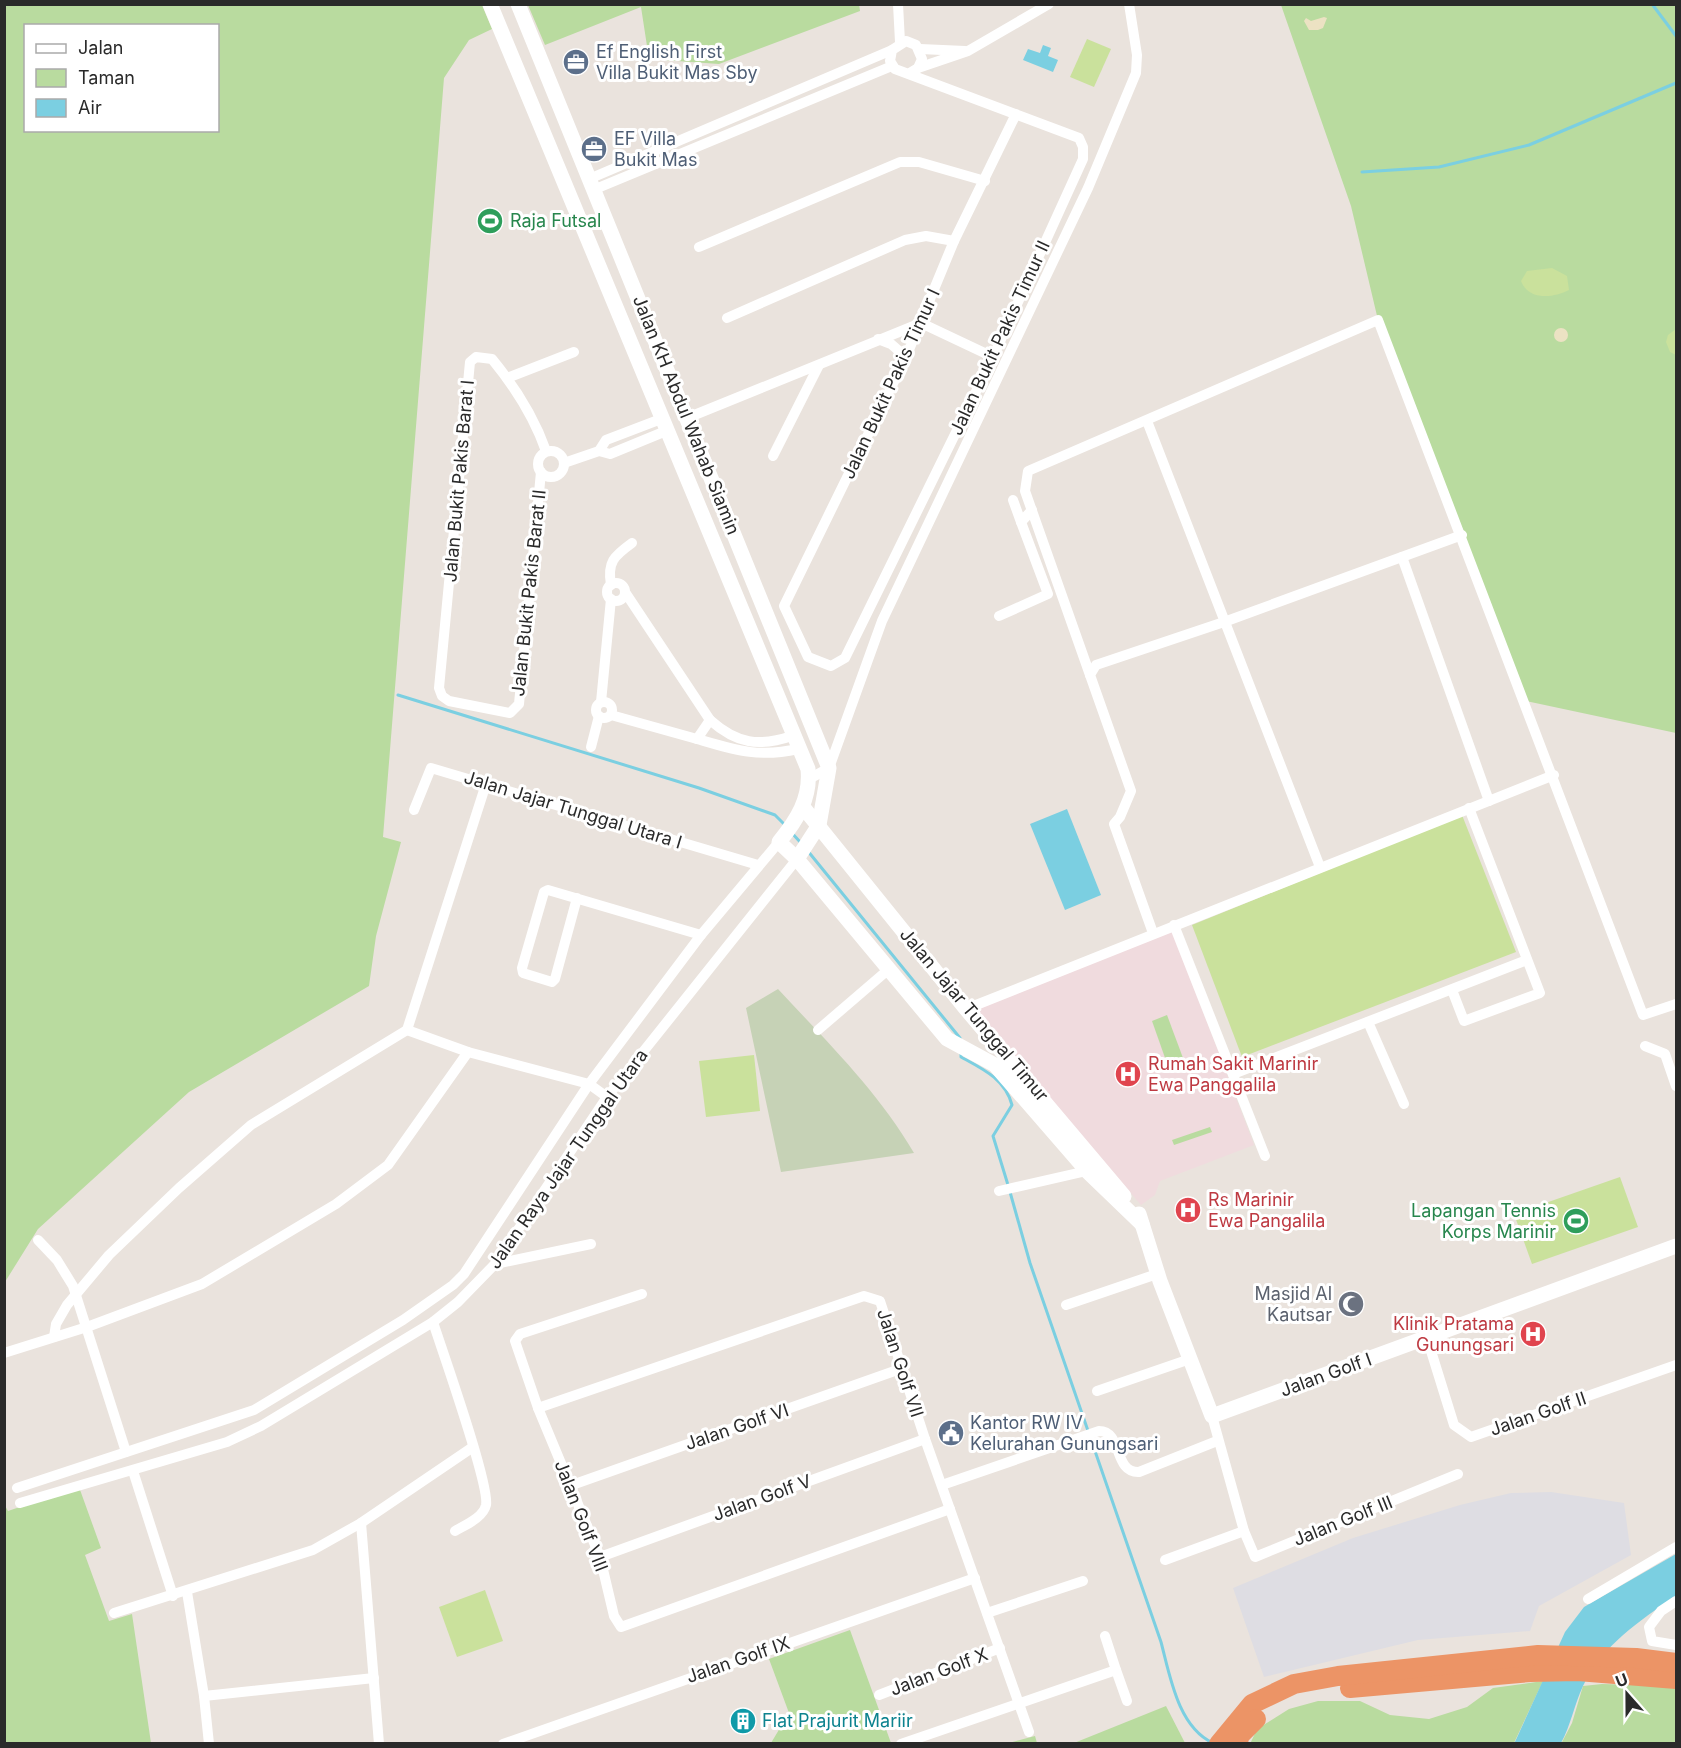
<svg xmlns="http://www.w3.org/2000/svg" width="1681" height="1748" viewBox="0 0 1681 1748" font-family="Inter,sans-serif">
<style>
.industrial{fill:#dedde3}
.medical{fill:#f0dbde}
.green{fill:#b9db9f;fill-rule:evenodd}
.sand{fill:#ece2c3}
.cemetery{fill:#c6d2b6}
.pitch{fill:#cae19c}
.water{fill:#7bcfe1}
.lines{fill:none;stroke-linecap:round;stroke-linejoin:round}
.stream{stroke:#7bcfe1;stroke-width:3}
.minor{stroke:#fff;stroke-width:10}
.secondary{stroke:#fff;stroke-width:15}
.motorway{stroke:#ec9466;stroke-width:20}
.labels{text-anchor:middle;stroke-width:6;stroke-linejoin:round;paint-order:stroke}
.service-label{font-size:18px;fill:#4e5e75;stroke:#fff;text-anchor:start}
.leisure-label{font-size:18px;fill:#27864d;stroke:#fff;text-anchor:start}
.street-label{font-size:18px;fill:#2a2a2a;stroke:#fff}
.health-label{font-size:18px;fill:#be3a42;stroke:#fff;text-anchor:start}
.worship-label{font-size:18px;fill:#5b616d;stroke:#fff;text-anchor:end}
.culture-label{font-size:18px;fill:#0d838f;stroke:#fff;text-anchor:start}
</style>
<rect width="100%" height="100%" fill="#eae3dd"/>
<polygon class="industrial" points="1551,1492 1624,1503 1631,1555 1539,1606 1530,1631 1418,1640 1264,1677 1233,1588 1353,1538 1460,1505 1511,1493"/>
<polygon class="medical" points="1169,923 1254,1145 1160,1181 1155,1195 1141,1205 972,1006"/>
<g class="green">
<polygon points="859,4 860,11 719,64 649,59 641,7 545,45 528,5"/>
<path d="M5 5H482L492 29 469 40 444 78 383 837 401 842 376 936 369 986 189 1092 38 1229 5 1282ZM26 26H218V130H26Z"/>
<polygon points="1281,5 1676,5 1676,733 1526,701 1378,320 1351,206"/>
<polygon points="1167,1015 1186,1066 1170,1072 1152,1021"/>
<polygon points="1210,1127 1212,1132 1174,1145 1172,1140"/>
<polygon points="79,1487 101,1548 85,1555 109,1621 132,1614 151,1743 5,1743 4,1504 8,1511"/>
<polygon points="850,1630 891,1743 771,1743 789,1713 769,1659"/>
<polygon points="1543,1681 1514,1743 1250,1744 1257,1729 1289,1709 1318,1701 1360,1701 1390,1715 1429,1719 1467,1707 1493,1688"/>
<polygon points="1602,1684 1676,1686 1676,1743 1561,1744 1572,1723 1583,1686"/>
<polygon points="1166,1706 1185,1743 1074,1743"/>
<polygon points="1035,1736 1037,1743 1005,1744"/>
</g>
<g class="sand">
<polygon points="1324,17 1327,18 1323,28 1318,30 1309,30 1304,21 1306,18 1311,21"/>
<circle cx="1561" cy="335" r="7"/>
</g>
<path class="cemetery" d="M778 989C826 1041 878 1091 914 1153L781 1172 746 1008Z"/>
<g class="pitch">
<polygon points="1087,39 1111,49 1094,87 1070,77"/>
<path d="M1552 268 1567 276 1569 290C1553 298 1529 301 1521 281L1527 271Z"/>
<polygon points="1676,329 1676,355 1670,352 1666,342 1668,335"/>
<polygon points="1462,815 1516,952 1242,1057 1192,925"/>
<polygon points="754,1055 760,1111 706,1117 699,1061"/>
<polygon points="1620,1177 1638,1227 1532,1264 1514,1214"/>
<polygon points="485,1590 503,1641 457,1657 439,1607"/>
</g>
<g class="water">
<polygon points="1043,45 1051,48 1048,56 1058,60 1053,72 1023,60 1028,49 1040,53"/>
<polygon points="1067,809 1101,895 1065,910 1030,824"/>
<path d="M1676 1554V1596C1639 1621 1603 1645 1583 1686 1574 1705 1571 1725 1561 1743L1514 1744 1565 1632 1584 1607Z"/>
</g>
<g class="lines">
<g class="stream">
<polyline points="1652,4 1676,36"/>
<polyline points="1362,172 1439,167 1529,145 1676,83"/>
<polyline points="398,695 699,788 775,815 785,825"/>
<polyline points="791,832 801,843"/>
<polyline points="807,850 960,1038"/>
<path d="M961 1053V1057C983 1069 1005 1079 1012 1105L993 1136 1008 1185"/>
<path d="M1010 1192 1030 1263 1161 1642C1170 1676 1178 1727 1213 1743"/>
</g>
<g class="minor">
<polyline points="898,4 900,42"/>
<polyline points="920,49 965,51"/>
<polyline points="918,68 968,51 1049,4"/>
<polyline points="908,74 918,68 922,59 916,45 906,41 892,50 890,61 895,69 1079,138 1083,147 1083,159 993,357 845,658 831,666 808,657 784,606 906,357 954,241 1016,114"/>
<polyline points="589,179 892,50"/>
<polyline points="593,190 892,66"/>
<polyline points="699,247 900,162 919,162 985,181"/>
<polyline points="727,318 905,240 926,236 954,241"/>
<polyline points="878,339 891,344 906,357"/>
<polyline points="507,378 574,352"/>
<polyline points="687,418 921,323 993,357"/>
<polyline points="1147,421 1320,867"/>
<polyline points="599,451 606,440 661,419"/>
<circle cx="551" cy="464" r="13"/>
<polyline points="773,456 819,365"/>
<polyline points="564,463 599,451 610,454 666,431"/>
<path d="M541 472 519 704 510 713 449 701 442 696 439 688 470 362 476 357 492 359C515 387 534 417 546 451"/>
<polyline points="1013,500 1021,522"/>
<polyline points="1402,557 1489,801"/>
<circle cx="616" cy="592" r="9"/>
<path d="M611 585C607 562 614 556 632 543"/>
<polyline points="999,616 1048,594 1021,522 1032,510"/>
<polyline points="1090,675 1025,491 1028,471 1378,320 1643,1015 1676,1004"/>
<circle cx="604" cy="710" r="8"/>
<polyline points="601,702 611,599"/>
<polyline points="611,715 697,739 710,720 625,592"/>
<path d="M710 720C737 744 759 747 792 736"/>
<path d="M697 739C735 750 758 758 798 749"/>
<polyline points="591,747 599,716"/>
<polyline points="809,779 829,768 882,621 1088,188 1136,73 1137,55 1129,4"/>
<polyline points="414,810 431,768 758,865"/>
<polyline points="577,898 555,979 552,982 523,973 522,968 544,892 548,890 701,935"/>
<polyline points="1174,925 1265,1156"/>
<polyline points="1153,933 1114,824 1120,817 1131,791 1090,675 1096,665 1224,622 1462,535"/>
<polyline points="1452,990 1464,1021 1540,993 1469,808"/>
<polyline points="966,1009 1554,775"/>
<polyline points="1368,1022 1404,1104"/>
<polyline points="407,1030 486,784"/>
<polyline points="407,1030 468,1052 589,1084 607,1097"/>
<polyline points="818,1030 889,969"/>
<polyline points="1645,1046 1665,1054 1676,1086"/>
<polyline points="1233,1074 1527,960"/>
<polyline points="999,1191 1091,1170"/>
<polyline points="38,1240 57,1260 73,1286 126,1452"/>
<polyline points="495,1264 591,1244"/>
<polyline points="642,1294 520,1334 515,1341 538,1408 600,1557 614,1616 621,1627 950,1509"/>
<polyline points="1066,1305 1157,1274"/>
<path d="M433 1322C442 1350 490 1485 486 1505 483 1518 465 1525 455 1531"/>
<polyline points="54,1337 56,1324 67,1305 109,1255 179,1188 251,1125 407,1030"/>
<polyline points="1427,1338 1454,1425 1471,1437 1676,1365"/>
<polyline points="4,1353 87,1327 202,1284 336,1204 388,1165 468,1052"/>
<polyline points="1097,1391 1190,1359"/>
<polyline points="538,1408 864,1296 880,1301 925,1439 1029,1732"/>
<polyline points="1212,1416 1244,1531 1255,1557 1458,1474"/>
<polyline points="133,1471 173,1596"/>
<polyline points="572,1485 903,1368"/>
<path d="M942 1485 1099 1431C1123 1431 1113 1473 1139 1472L1217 1441"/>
<polyline points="17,1488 254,1410 403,1320 453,1285 464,1274 589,1084 701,935 779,842"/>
<polyline points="20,1503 227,1442 261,1426 433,1322 458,1302 495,1264 607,1097 797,859"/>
<polyline points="361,1523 379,1744"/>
<polyline points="600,1557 925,1439"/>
<polyline points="1165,1560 1244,1531"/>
<polyline points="187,1592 204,1696 209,1744"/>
<polyline points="1588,1599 1676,1547"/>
<polyline points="1676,1601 1661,1611 1649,1627 1652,1641 1676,1645"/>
<polyline points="114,1613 313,1550 361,1523 473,1447"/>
<polyline points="987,1613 1083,1581"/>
<polyline points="1116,1670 1127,1701"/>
<polyline points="879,1695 1000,1648"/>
<polyline points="204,1696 374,1678"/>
<polyline points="503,1744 975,1578"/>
<polyline points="901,1744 1116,1670 1105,1636"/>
</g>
<g class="secondary">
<path d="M490 4 808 769C811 798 797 820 779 842L797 859 947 1039 995 1065 1088 1172 1142 1224"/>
<polyline points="518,4 829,768 819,825 797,859"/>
<polyline points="803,807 966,1009 1124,1196"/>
<polyline points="1139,1214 1160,1281 1212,1416 1676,1246"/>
</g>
<g class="motorway">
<polyline points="1350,1688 1530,1672 1578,1671 1676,1679"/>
<polyline points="1219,1744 1252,1704 1294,1684 1338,1676 1538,1655 1636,1658 1676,1663"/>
<polyline points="1237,1744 1240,1735 1256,1719"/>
</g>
</g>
<defs>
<symbol id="office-disc" viewBox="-11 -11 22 22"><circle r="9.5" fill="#5c6f8a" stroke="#fff"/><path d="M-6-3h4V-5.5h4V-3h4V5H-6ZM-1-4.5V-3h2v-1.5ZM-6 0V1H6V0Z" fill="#fff"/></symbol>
<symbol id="stadium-disc" viewBox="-11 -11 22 22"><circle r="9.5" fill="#2e9e5b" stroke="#fff"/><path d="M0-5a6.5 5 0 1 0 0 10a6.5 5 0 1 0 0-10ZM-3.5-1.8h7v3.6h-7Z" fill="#fff"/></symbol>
<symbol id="hospital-disc" viewBox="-11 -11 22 22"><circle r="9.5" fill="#e0444e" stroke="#fff"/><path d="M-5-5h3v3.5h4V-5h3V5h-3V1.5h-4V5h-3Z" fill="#fff"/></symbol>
<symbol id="mosque-disc" viewBox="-11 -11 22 22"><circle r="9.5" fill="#6b7280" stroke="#fff"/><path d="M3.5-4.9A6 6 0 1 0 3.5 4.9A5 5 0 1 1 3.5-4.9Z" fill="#fff"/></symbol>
<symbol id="civic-disc" viewBox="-11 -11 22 22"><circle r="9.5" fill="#5c6f8a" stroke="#fff"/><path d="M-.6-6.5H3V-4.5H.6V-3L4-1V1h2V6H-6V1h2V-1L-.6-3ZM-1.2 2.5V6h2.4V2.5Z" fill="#fff"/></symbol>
<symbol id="building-disc" viewBox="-11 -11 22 22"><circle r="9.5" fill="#0f9aa8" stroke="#fff"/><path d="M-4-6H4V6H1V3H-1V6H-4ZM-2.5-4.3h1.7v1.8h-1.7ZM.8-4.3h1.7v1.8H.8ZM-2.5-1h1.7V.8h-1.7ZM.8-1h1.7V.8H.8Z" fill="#fff"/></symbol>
</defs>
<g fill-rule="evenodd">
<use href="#office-disc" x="561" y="47" width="30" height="30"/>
<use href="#office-disc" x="579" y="134" width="30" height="30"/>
<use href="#stadium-disc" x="475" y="206" width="30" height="30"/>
<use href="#hospital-disc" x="1113" y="1059" width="30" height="30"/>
<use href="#hospital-disc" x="1173" y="1195" width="30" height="30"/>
<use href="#stadium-disc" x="1561" y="1206" width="30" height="30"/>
<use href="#mosque-disc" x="1336" y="1289" width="30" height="30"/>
<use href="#hospital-disc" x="1518" y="1319" width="30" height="30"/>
<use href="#civic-disc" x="936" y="1418" width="30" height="30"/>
<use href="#building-disc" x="728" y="1706" width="30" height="30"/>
</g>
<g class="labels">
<g class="service-label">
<text x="596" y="58">Ef English First<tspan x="596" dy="21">Villa Bukit Mas Sby</tspan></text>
<text x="614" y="145">EF Villa<tspan x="614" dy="21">Bukit Mas</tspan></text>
<text x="970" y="1429">Kantor RW IV<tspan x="970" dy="21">Kelurahan Gunungsari</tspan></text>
</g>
<g class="leisure-label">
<text x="510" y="227">Raja Futsal</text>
<text x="1556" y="1217" text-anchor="end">Lapangan Tennis<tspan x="1556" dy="21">Korps Marinir</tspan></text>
</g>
<g class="street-label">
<text transform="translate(1000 338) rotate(-65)" y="6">Jalan Bukit Pakis Timur II</text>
<text transform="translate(891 384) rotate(-65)" y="6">Jalan Bukit Pakis Timur I</text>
<text transform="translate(686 415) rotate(68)" y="6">Jalan KH Abdul Wahab Siamin</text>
<text transform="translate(459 481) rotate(-85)" y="6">Jalan Bukit Pakis Barat I</text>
<text transform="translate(529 593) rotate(-84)" y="6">Jalan Bukit Pakis Barat II</text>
<text transform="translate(573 810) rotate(17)" y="6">Jalan Jajar Tunggal Utara I</text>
<text transform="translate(974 1015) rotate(50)" y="6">Jalan Jajar Tunggal Timur</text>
<text transform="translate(568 1159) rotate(-55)" y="6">Jalan Raya Jajar Tunggal Utara</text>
<text transform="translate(900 1363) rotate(72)" y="6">Jalan Golf VII</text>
<text transform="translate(1326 1375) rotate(-20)" y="6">Jalan Golf I</text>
<text transform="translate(1538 1414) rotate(-19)" y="6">Jalan Golf II</text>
<text transform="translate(737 1427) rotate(-19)" y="6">Jalan Golf VI</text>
<text transform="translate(762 1498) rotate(-20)" y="6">Jalan Golf V</text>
<text transform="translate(581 1516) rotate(69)" y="6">Jalan Golf VIII</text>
<text transform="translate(1343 1521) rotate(-22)" y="6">Jalan Golf III</text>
<text transform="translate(738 1660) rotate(-19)" y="6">Jalan Golf IX</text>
<text transform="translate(939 1672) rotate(-21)" y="6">Jalan Golf X</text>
</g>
<g class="health-label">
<text x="1148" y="1070">Rumah Sakit Marinir<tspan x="1148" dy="21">Ewa Panggalila</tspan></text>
<text x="1208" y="1206">Rs Marinir<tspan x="1208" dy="21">Ewa Pangalila</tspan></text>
<text x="1514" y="1330" text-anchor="end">Klinik Pratama<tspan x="1514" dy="21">Gunungsari</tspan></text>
</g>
<g class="worship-label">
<text x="1332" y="1300">Masjid Al<tspan x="1332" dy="21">Kautsar</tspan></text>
</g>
<g class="culture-label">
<text x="762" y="1727">Flat Prajurit Mariir</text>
</g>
</g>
<rect width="1681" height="1748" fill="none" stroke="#2a2a2a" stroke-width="12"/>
<rect x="24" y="24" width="195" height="108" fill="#ffffff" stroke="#aaaaaa" stroke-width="1.5"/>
<rect x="36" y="44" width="30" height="9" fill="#ffffff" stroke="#aaaaaa" stroke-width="1.5"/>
<text x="78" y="54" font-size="18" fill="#2a2a2a">Jalan</text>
<rect x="36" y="69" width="30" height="18" fill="#b9db9f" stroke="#aaaaaa" stroke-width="1.5"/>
<text x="78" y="84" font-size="18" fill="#2a2a2a">Taman</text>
<rect x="36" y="99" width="30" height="18" fill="#7bcfe1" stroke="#aaaaaa" stroke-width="1.5"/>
<text x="78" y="114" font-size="18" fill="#2a2a2a">Air</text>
<g transform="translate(1627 1694) rotate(339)" stroke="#ffffff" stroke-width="4.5" paint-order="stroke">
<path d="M0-4.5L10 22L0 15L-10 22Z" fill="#2a2a2a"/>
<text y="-9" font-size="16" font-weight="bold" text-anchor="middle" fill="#2a2a2a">U</text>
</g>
</svg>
